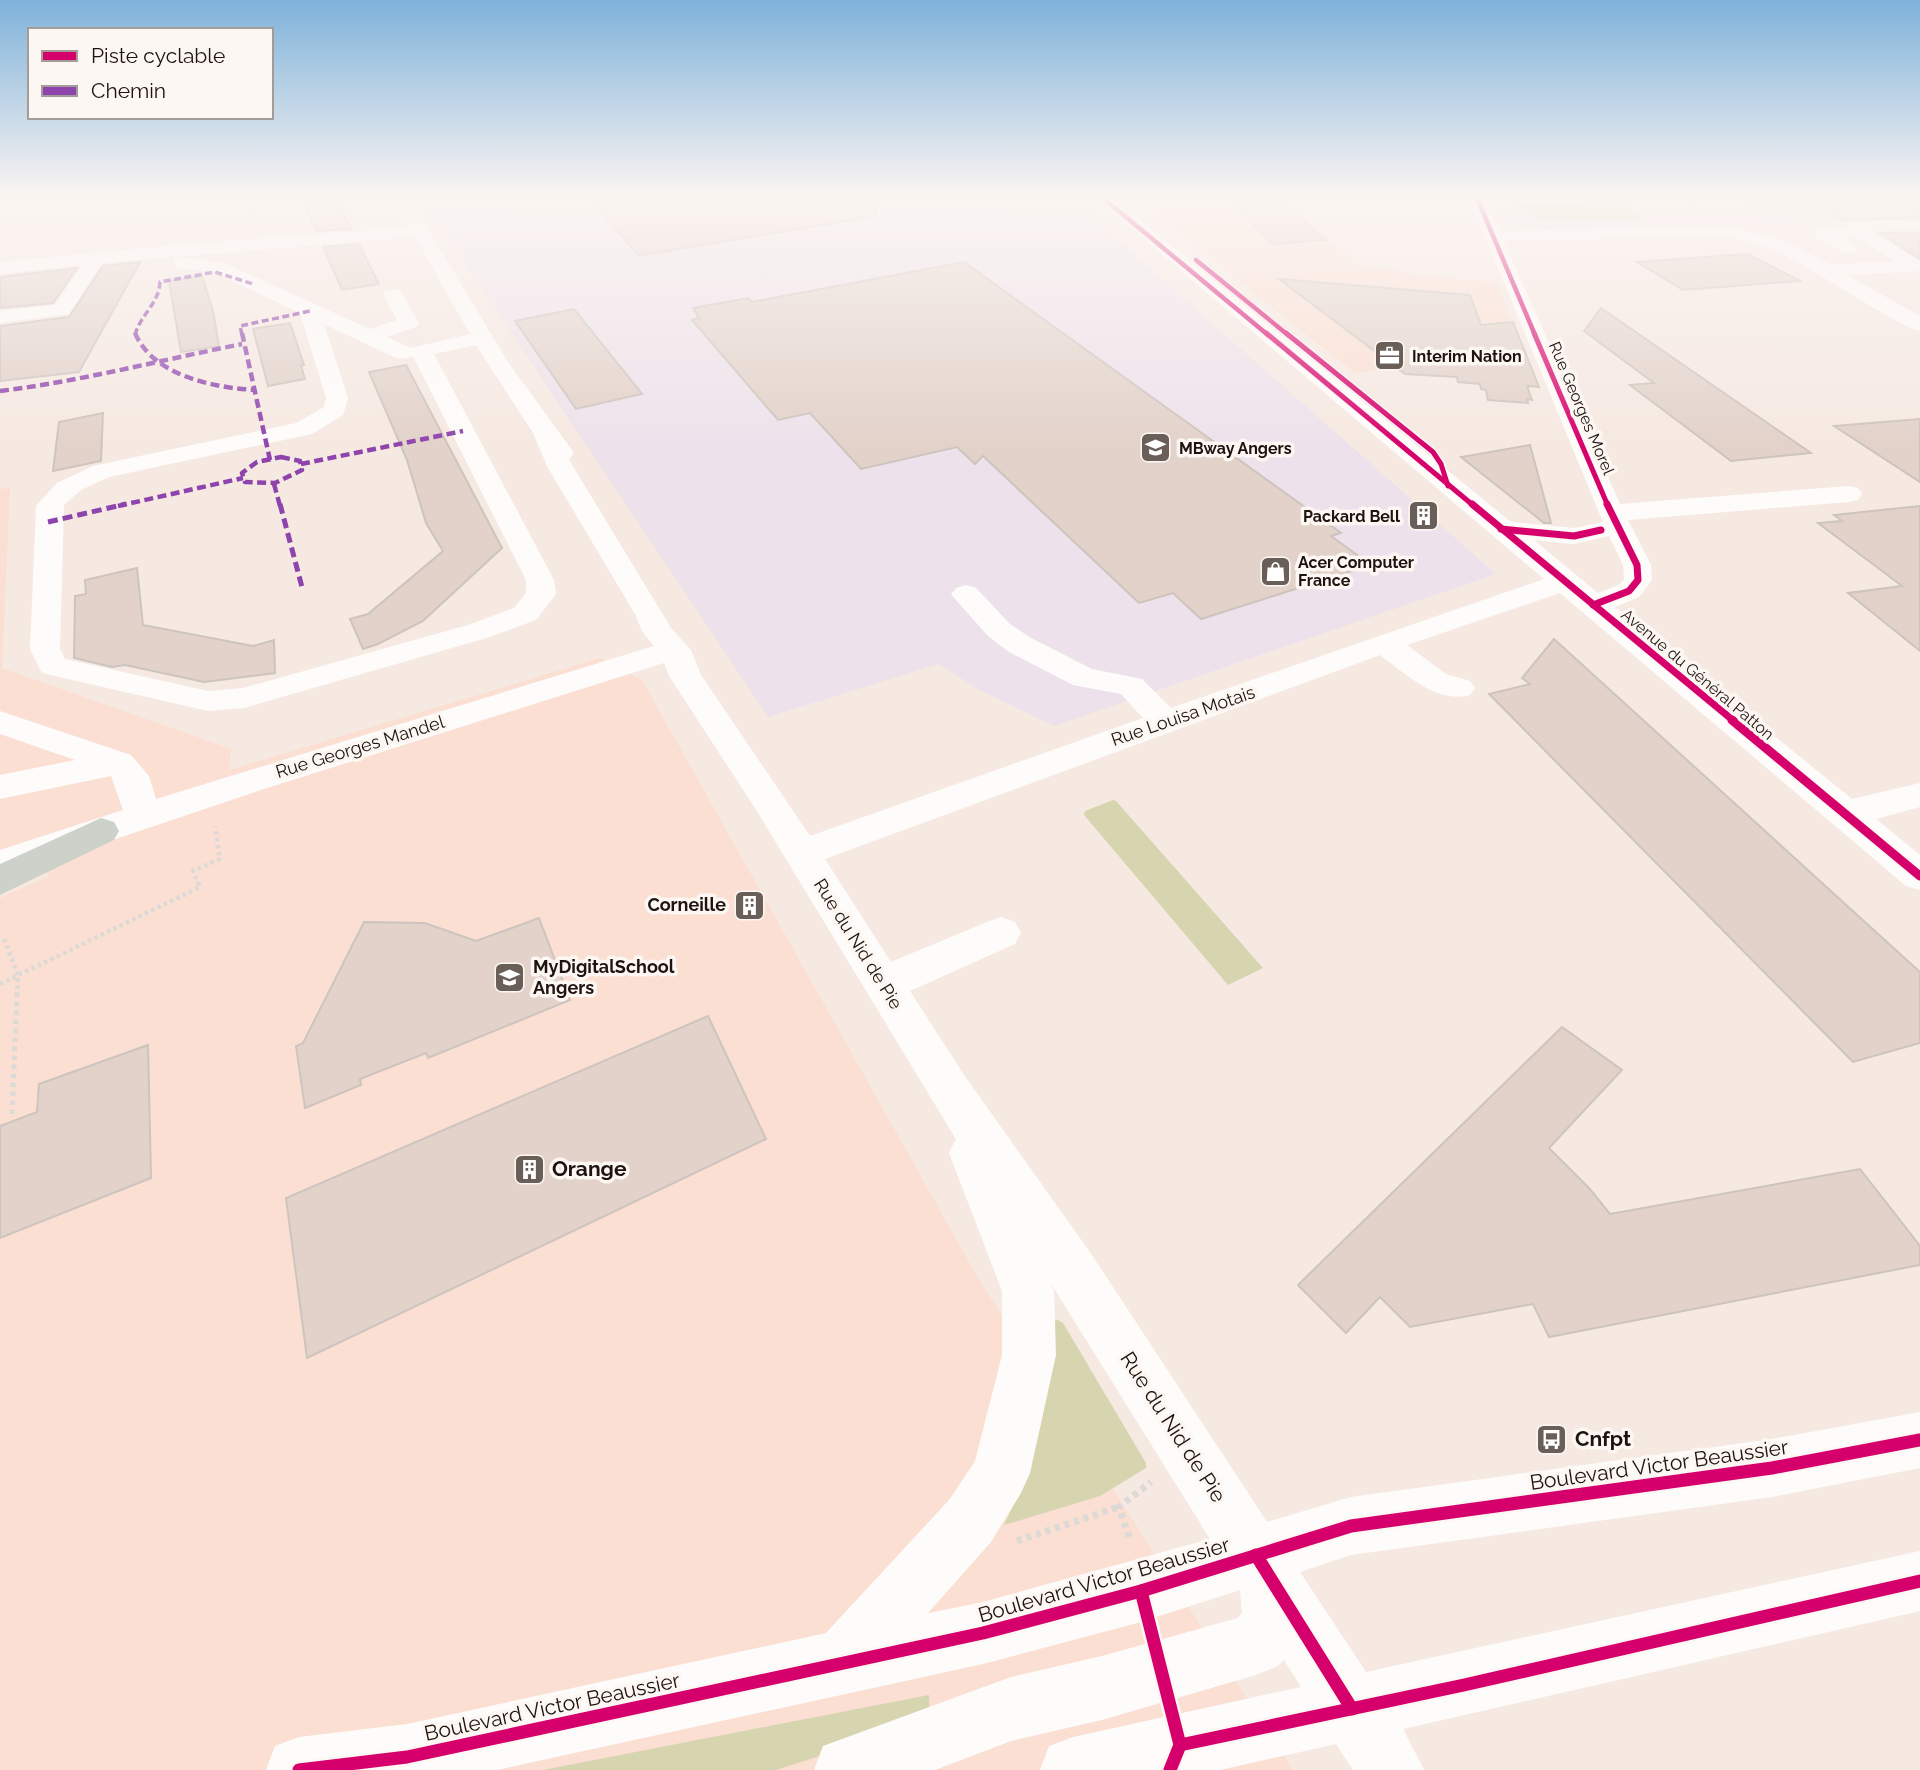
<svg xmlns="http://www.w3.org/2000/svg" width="1920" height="1770" viewBox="0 0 1920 1770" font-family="Raleway,sans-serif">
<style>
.built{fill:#fadfd2}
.industrial{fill:#ede2eb}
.education{fill:#efe2e9}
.green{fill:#d7d4b0}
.building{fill:#e2d2ca;stroke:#cec4be;stroke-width:2}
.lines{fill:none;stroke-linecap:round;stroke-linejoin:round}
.path-far3{stroke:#dcd9d7;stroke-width:2;stroke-dasharray:2 2;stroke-linecap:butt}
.path-far2{stroke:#dcd9d7;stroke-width:4.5;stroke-dasharray:3.5 3.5;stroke-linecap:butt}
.path-far1{stroke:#dcd9d7;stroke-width:5;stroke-dasharray:4.5 4.5;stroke-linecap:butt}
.path{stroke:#dcd9d7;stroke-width:7;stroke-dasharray:5 5;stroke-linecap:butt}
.minor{fill:#fefcfb;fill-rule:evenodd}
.highway{fill:#ccd2c9;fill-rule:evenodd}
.quiet-far2{stroke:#8e44ad;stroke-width:3.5;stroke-dasharray:7 3.5;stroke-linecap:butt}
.quiet-far1{stroke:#8e44ad;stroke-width:4.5;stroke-dasharray:9 4.5;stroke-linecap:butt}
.quiet{stroke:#8e44ad;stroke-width:5;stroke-dasharray:10 5;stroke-linecap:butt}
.cycleway-far4-casing{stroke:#fdf7f4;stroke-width:6}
.cycleway-far3-casing{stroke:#fdf7f4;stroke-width:8}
.cycleway-far2-casing{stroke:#fdf7f4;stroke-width:10}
.cycleway-far1-casing{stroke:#fdf7f4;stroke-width:13}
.cycleway-casing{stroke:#fdf7f4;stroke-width:18}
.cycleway-far4{stroke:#d6006c;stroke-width:4.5}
.cycleway-far3{stroke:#d6006c;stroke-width:5}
.cycleway-far2{stroke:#d6006c;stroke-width:7}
.cycleway-far1{stroke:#d6006c;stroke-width:9}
.cycleway{stroke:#d6006c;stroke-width:13}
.labels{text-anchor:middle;stroke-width:7;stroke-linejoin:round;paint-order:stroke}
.far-poi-label{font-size:16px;font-weight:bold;fill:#1e130e;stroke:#fdf7f4;text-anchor:start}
.far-street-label{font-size:16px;fill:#1e130e;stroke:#fdf7f4}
.street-label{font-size:18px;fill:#1e130e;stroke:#fdf7f4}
.poi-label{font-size:18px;font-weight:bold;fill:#1e130e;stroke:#fdf7f4;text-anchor:end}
.near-poi-label{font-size:21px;font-weight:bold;fill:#1e130e;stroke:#fdf7f4;text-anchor:start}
.near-street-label{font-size:21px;fill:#1e130e;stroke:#fdf7f4}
</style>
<rect width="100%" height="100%" fill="#f6e9e2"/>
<g class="built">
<polygon points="1134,198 1284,198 1356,264 1434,277 1496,282 1527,358 1450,360 1355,373"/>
<polygon points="10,488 2,668 231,749 229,770 600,658 642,680 978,1278 1293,1770 0,1770 0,898 51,875 0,861 0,489"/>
</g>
<polygon class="industrial" points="421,198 1070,198 1496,574 1054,726 976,688 939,664 768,717"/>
<polygon class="education" points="1492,198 1911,198 1920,203 1920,219 1535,230 1503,222"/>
<g class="green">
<polygon points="1619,201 1646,219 1539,222 1515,204"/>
<polygon points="1113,800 1116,801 1263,968 1228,985 1084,815 1085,811"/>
<path d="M1058 1320 1063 1323 1146 1463V1468L1100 1496 1004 1525C1040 1447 1050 1409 1049 1322Z"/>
<polygon points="929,1695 930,1721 776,1770 543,1770"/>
</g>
<g class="building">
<polygon points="301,198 336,198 351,229 316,231"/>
<polygon points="589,198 875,198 876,216 639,256"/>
<polygon points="1227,198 1278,198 1325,240 1273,244"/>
<polygon points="1802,198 1920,198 1920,217 1844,221"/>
<polygon points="1880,233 1920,233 1920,259"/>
<polygon points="359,244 379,284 342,290 323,247"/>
<polygon points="1748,254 1800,281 1683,290 1637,262"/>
<polygon points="140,262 79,372 0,381 0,326 69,317 103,266"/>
<polygon points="964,262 1341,533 1331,536 1371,565 1201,619 1173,593 1139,603 983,456 975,464 957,447 861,469 810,413 778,420 692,320 699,318 693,308 748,298 752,302"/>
<polygon points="77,268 53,303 0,308 0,277"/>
<polygon points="202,276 213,311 219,346 181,352 169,281"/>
<polygon points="1279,279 1470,295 1481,325 1513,322 1539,387 1527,386 1532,400 1527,399 1528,403 1488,400 1486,390 1481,389 1480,384 1458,382 1457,377 1405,374"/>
<polygon points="1601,308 1811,453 1731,461 1630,385 1654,383 1584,331"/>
<polygon points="574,309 642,394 576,409 515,321"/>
<polygon points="290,323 304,365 301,366 305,379 268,386 253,329"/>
<polygon points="406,365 502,548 423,621 378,644 363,649 350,619 368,614 443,551 426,523 407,460 369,372"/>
<polygon points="103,413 101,461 53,471 59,422"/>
<polygon points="1920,419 1920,482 1834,426"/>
<polygon points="1530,445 1551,523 1544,523 1461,457"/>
<polygon points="1920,506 1920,651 1848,593 1902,586 1818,523 1842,521 1834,515"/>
<polygon points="137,568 143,625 253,646 274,640 275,673 204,682 125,665 112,667 74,658 75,596 86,594 85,580"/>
<polygon points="1554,639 1920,972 1920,1043 1853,1062 1489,694 1530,684 1522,678"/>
<polygon points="539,918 570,1000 428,1058 426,1053 360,1079 361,1085 305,1108 296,1046 303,1043 364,922 425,923 476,941"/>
<polygon points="708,1016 766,1139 307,1358 286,1198"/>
<polygon points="1562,1027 1622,1070 1549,1148 1589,1188 1610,1214 1860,1169 1920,1246 1920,1265 1549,1337 1533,1304 1410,1327 1380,1297 1346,1333 1298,1285"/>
<polygon points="148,1045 151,1178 0,1238 0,1126 37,1112 39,1084"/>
</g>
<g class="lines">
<g class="path-far3">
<polyline points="1687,198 1699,205"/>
<polyline points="1810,199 1834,198"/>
<polyline points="1753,209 1746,205 1817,203"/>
</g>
<g class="path-far2">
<polyline points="4,939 18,975 17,994"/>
<polyline points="0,984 200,887 193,871 220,859 215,827"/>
</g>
<polyline class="path-far1" points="12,1114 17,993"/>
<g class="path">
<polyline points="1129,1537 1119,1507 1151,1482"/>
<polyline points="1017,1541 1119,1507"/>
</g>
<path class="minor" d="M393 198H409L508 362 574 453 569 459 574 468 671 628 691 650 701 675 810 836 1143 718 1121 694 1073 685 1009 652 988 636 956 600 951 594 956 588 966 585 976 588 1010 624 1031 638 1092 669 1142 679 1171 708 1544 579 1095 198H1113L1511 522 1574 528 1603 522 1469 198H1485L1500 231 1721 226 1783 239 1829 264 1895 262 1857 237 1844 238 1858 248 1855 252H1843L1816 238 1813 234 1816 230 1844 228 1846 222 1852 221 1920 220V230L1871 231 1920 262V271L1847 275 1920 316V331C1906 328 1894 319 1881 312 1828 283 1783 244 1721 236L1504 241 1620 504 1849 486 1858 488 1862 494 1858 500 1849 502 1628 520 1651 565 1652 580 1639 597 1615 607 1852 799 1920 783V807L1876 819 1920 855V890L1906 886 1560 593 1407 645 1446 674 1470 681 1475 688 1470 695C1436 704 1406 674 1380 655L825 859 891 962 987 922 1001 917 1015 922 1021 933 1015 944 910 991 964 1075 1092 1255 1267 1522 1351 1497 1772 1439 1920 1412V1468L1772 1497 1351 1555 1300 1572 1366 1672 1920 1551V1611L1403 1729 1424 1770H1353L1336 1744 1220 1770H1040L1049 1746 1073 1737 1301 1687 1284 1660 1278 1666 1256 1675 1102 1720 1011 1741 935 1770H814L823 1746 1011 1677 1102 1656 1238 1618 1242 1613 1240 1590 1141 1622 983 1664 497 1770H266L275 1746 299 1737 407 1724 826 1633 949 1500 975 1461 1002 1355V1291L949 1153 956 1139 755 808 669 676 664 663 264 789 0 878V850L123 810 111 776 0 799V775L75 760 0 734V711L131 755 149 776 156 799 654 646 642 631 635 614 548 468 533 433 476 345 434 354 554 580 556 594 536 620 490 637 244 708 208 711 42 673 30 649 36 506 57 483 93 466 296 423 324 407 326 398 300 313 213 272 176 268 173 261 175 257 224 263 370 329 397 320 383 294 386 290H400L419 323 416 327 387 337 411 348 470 334 415 237 102 263 69 314 0 323V311L55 305 82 265 0 274V262L186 244 409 227ZM324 324 396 358 404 359 413 356 526 580V593L514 608 468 625 243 688 208 691 65 659 60 649 64 505 81 490 109 477 312 434 343 415 348 398ZM1609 536 1623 565 1624 579 1619 585 1598 593 1534 540 1574 544ZM1050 1282 1210 1539 983 1602 928 1613 991 1542 1021 1493 1030 1473 1056 1355 1054 1291Z"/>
<polygon class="highway" points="101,818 114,822 119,831 114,840 0,895 0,864"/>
<g class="quiet-far2">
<path d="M135 335C140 315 159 304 160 282L215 272 253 284"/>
<polyline points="242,335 240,326 310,311"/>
</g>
<g class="quiet-far1">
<path d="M135 333C153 376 215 388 256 390"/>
<polyline points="242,333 270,460"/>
<path d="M0 391C82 381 161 360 242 344"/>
<polygon points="281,457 300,461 302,470 275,483 245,482 242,473 257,462"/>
<polyline points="301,464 463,431"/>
<polyline points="274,484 280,506"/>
<polyline points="118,506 243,478"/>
</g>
<g class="quiet">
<polyline points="280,504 303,591"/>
<polyline points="48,522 126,504"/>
</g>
<defs>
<g id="cycleway-far4">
<polyline points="1103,198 1268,335"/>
<polyline points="1477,198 1535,335"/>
<polyline points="1196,260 1288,335"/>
</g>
<g id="cycleway-far3">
<polyline points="1266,333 1474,506"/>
<polyline points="1286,333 1433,452 1441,464 1448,486"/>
<polyline points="1534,333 1608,506"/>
</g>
<g id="cycleway-far2">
<polyline points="1472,504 1735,722"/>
<polyline points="1501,529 1574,536 1601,530"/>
<polyline points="1593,605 1629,591 1638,580 1637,565 1607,504"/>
</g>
<polyline id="cycleway-far1" points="1732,720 1920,876"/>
<g id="cycleway">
<polyline points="1256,1555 1352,1709"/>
<polyline points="1141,1591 1180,1745 1170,1770"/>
<polyline points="1180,1745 1464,1685 1920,1581"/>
<polyline points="299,1770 407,1757 983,1633 1141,1591 1351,1526 1772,1468 1920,1440"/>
</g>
</defs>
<use href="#cycleway-far4" class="cycleway-far4-casing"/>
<use href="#cycleway-far3" class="cycleway-far3-casing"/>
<use href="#cycleway-far2" class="cycleway-far2-casing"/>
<use href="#cycleway-far1" class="cycleway-far1-casing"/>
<use href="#cycleway" class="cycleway-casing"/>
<use href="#cycleway-far4" class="cycleway-far4"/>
<use href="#cycleway-far3" class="cycleway-far3"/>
<use href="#cycleway-far2" class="cycleway-far2"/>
<use href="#cycleway-far1" class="cycleway-far1"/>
<use href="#cycleway" class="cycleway"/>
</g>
<linearGradient id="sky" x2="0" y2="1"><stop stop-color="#7fb2da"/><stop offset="0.44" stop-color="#fbf5f2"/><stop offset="1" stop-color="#fbf5f2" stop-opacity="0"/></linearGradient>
<rect width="1920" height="446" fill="url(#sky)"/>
<defs>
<symbol id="office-square" viewBox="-11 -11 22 22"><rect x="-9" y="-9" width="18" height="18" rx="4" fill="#6a5e58" stroke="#fdf7f4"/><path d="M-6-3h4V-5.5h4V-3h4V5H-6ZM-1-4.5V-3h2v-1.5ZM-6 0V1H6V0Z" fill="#fff"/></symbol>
<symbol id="university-square" viewBox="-11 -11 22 22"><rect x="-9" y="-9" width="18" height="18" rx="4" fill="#6a5e58" stroke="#fdf7f4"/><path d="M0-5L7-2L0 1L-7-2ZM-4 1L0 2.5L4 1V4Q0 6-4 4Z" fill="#fff"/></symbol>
<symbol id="building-square" viewBox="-11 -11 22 22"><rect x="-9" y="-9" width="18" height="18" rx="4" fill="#6a5e58" stroke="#fdf7f4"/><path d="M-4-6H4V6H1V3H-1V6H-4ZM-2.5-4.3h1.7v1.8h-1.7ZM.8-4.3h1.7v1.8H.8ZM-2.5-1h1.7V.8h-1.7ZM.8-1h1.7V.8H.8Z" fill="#fff"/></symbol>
<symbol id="shop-square" viewBox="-11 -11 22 22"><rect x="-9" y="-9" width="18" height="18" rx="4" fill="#6a5e58" stroke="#fdf7f4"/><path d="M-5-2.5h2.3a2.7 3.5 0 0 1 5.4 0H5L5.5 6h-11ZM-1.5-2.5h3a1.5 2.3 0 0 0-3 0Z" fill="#fff"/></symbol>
<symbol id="bus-square" viewBox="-11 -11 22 22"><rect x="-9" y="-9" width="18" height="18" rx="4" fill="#6a5e58" stroke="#fdf7f4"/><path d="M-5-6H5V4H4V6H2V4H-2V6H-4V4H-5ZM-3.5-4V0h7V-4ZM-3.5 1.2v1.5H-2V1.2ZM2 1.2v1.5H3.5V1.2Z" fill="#fff"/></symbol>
</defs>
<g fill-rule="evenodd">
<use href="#office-square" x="1372" y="338" width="35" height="35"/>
<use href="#university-square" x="1138" y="430" width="35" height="35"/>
<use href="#building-square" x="1406" y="498" width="35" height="35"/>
<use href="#shop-square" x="1258" y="554" width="35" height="35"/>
<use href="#building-square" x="732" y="888" width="35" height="35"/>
<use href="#university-square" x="492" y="960" width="35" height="35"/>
<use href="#building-square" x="512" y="1152" width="35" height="35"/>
<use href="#bus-square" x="1534" y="1422" width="35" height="35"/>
</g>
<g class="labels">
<g class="far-poi-label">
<text x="1412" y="362">Interim Nation</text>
<text x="1179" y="454">MBway Angers</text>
<text x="1400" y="522" text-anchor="end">Packard Bell</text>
<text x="1298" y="568">Acer Computer<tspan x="1298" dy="18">France</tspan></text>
</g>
<g class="far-street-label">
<text transform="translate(1582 408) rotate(67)" y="6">Rue Georges Morel</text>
<text transform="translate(1698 674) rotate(40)" y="6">Avenue du Général Patton</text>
</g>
<g class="street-label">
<text transform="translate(1183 716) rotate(-19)" y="6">Rue Louisa Motais</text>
<text transform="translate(360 747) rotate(-17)" y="6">Rue Georges Mandel</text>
<text transform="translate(858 944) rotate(58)" y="6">Rue du Nid de Pie</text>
</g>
<g class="poi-label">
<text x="726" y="911">Corneille</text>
<text x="533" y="973" text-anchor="start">MyDigitalSchool<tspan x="533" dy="21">Angers</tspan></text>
</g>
<g class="near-poi-label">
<text x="552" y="1176">Orange</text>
<text x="1575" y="1446">Cnfpt</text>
</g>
<g class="near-street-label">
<text transform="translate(1173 1427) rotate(57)" y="7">Rue du Nid de Pie</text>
<text transform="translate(1659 1465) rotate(-8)" y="7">Boulevard Victor Beaussier</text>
<text transform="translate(1104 1580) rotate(-16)" y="7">Boulevard Victor Beaussier</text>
<text transform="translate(552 1707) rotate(-12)" y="7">Boulevard Victor Beaussier</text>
</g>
</g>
<rect x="28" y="28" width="245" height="91" fill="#fdf7f4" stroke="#a49c98" stroke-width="2"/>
<rect x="42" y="51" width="35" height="10" fill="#d6006c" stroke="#a49c98" stroke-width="2"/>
<text x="91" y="63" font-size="21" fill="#1e130e">Piste cyclable</text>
<rect x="42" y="86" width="35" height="10" fill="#8e44ad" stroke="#a49c98" stroke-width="2"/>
<text x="91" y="98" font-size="21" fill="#1e130e">Chemin</text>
</svg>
